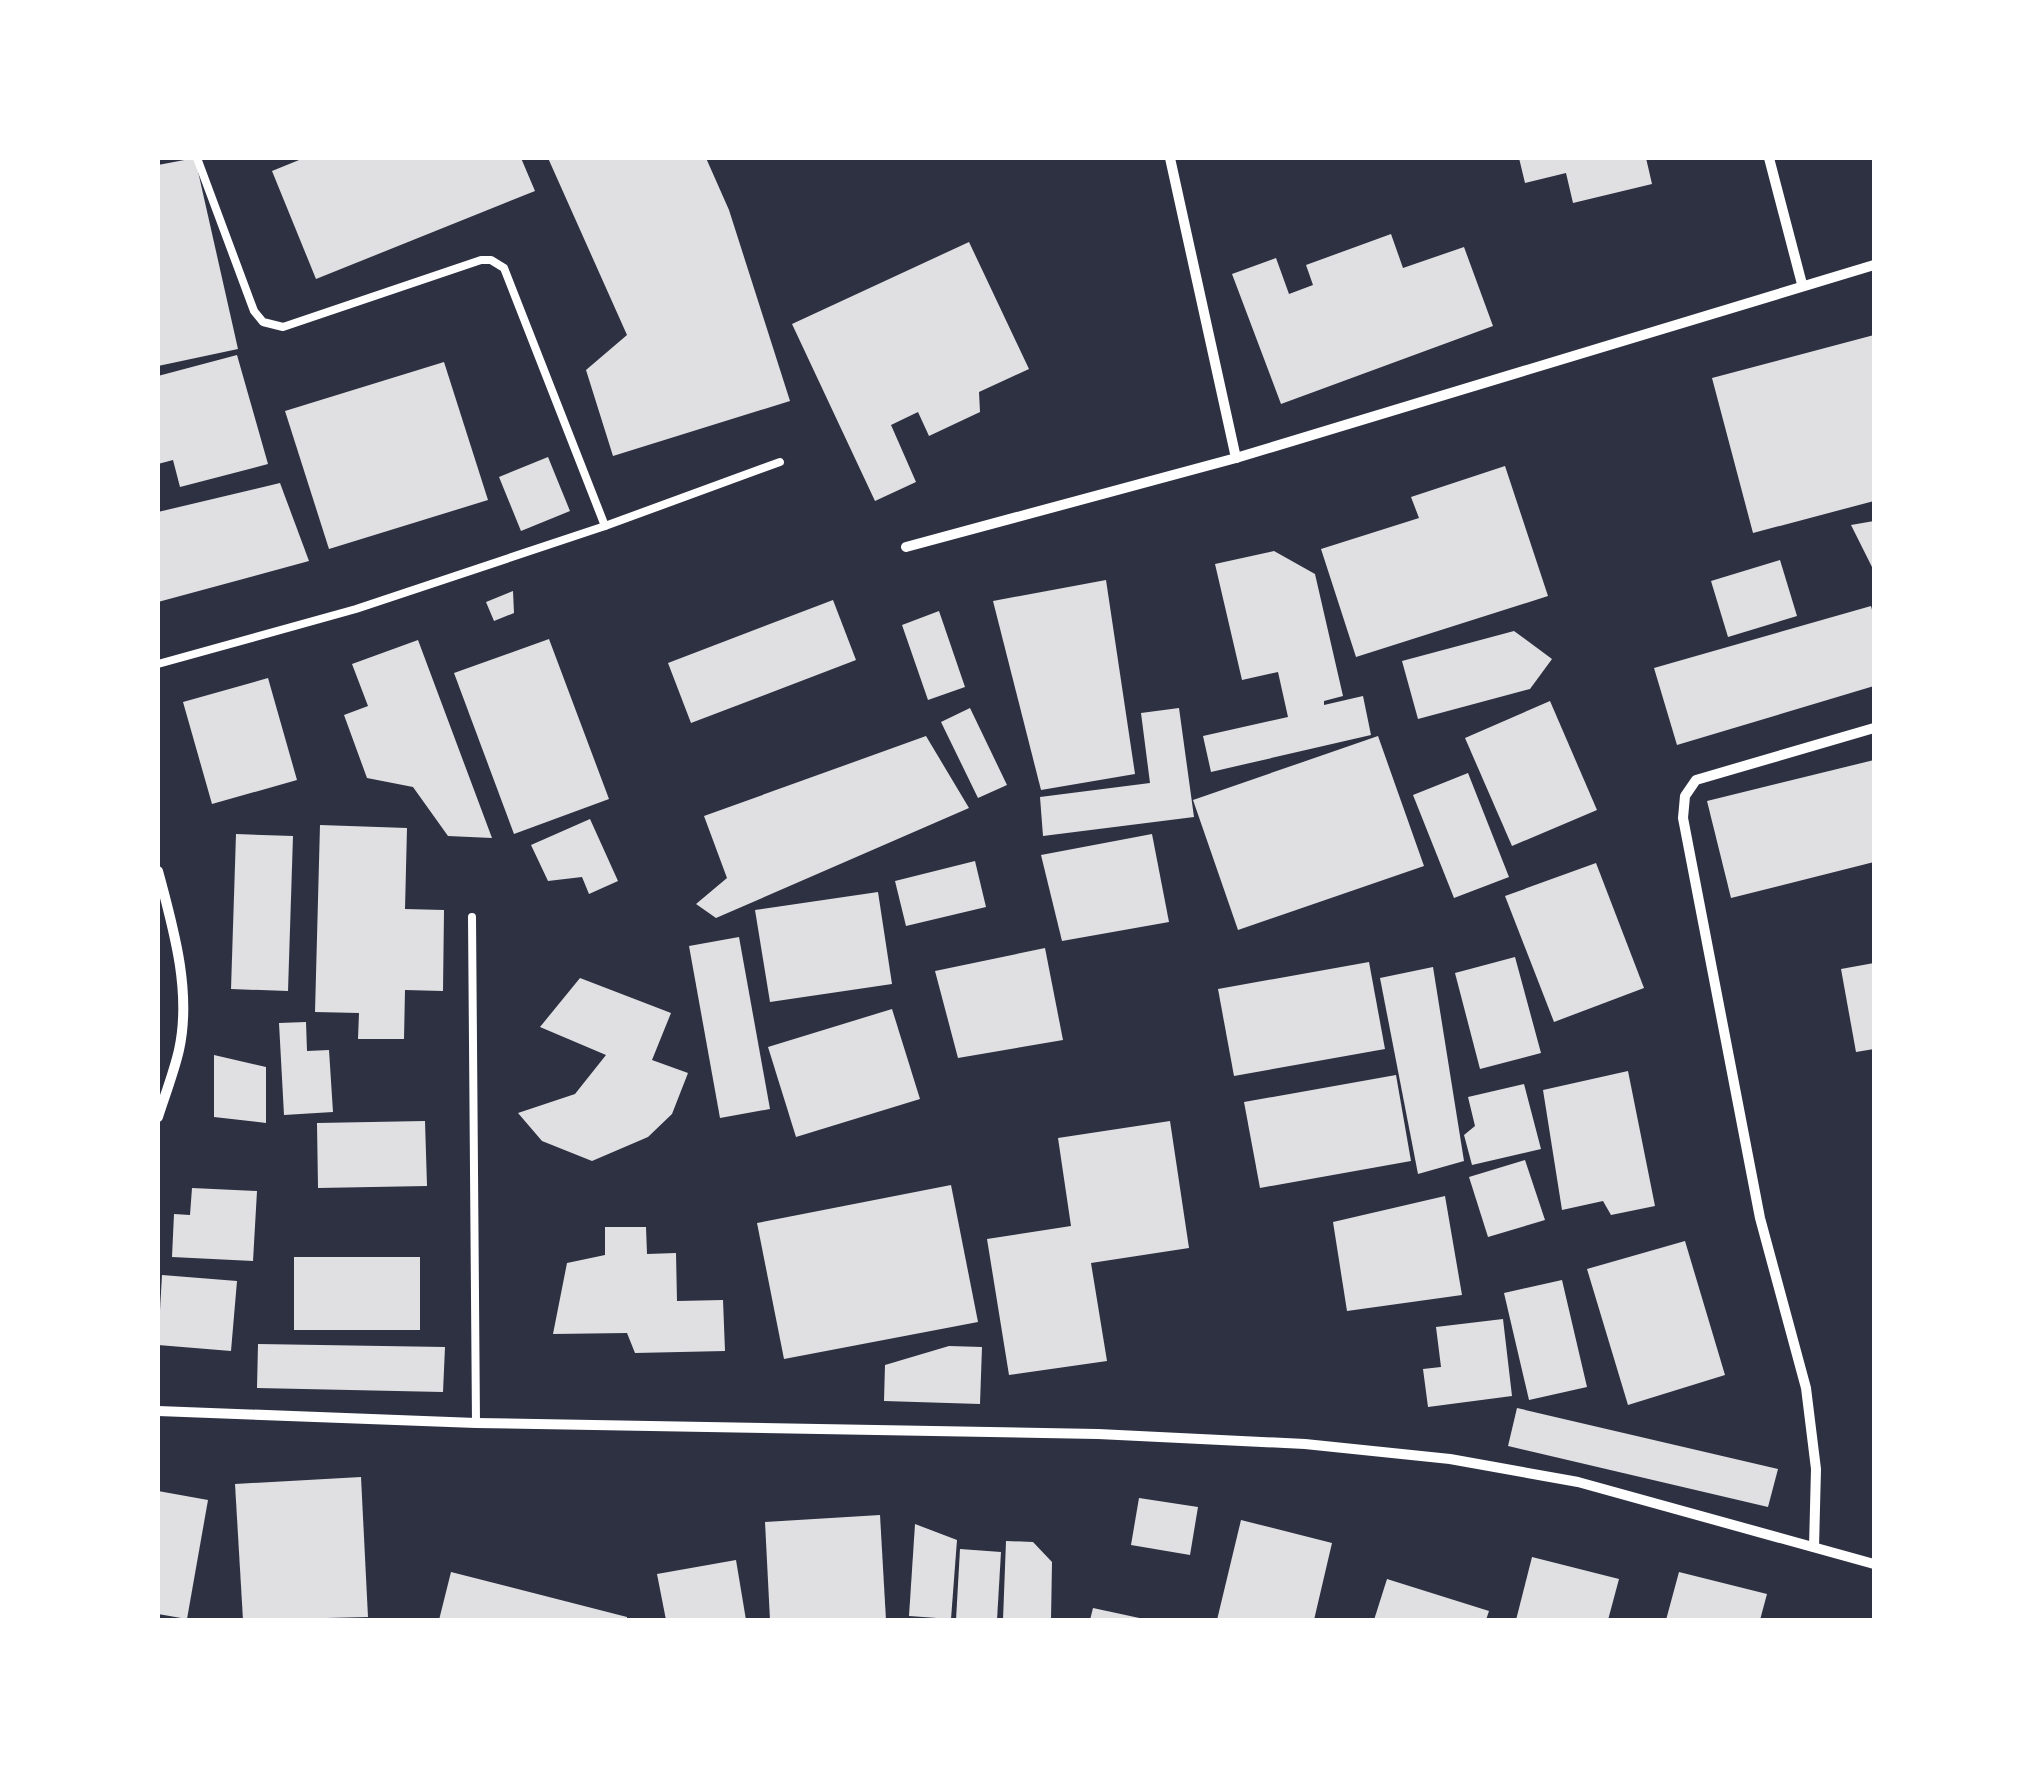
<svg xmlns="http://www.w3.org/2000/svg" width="2032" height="1778" viewBox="0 0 2032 1778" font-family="'Work Sans',sans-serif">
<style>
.building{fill:#e0e0e3}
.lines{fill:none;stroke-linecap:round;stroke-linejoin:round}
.service{stroke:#fff;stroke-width:8}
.minor{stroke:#fff;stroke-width:10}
</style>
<rect width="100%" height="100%" fill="#2d3142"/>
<g class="building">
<polygon points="195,158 238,349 158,366 158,165"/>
<polygon points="304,158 521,158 535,191 316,279 272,171"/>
<polygon points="548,158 706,158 729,210 790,401 613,456 586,370 627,335"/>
<polygon points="1519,158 1646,158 1652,184 1573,203 1566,173 1525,183"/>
<polygon points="1391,234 1403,268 1464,247 1493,326 1281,404 1232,274 1276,258 1289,294 1313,285 1306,265"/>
<polygon points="969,242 1029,369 979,392 980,412 929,436 918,412 891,425 916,482 875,501 792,324"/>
<polygon points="1874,335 1874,501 1753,533 1712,378"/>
<polygon points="237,355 268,464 180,487 173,460 158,464 158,376"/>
<polygon points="444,362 488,500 329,549 285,411"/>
<polygon points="548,457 570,511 521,531 499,477"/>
<polygon points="1505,466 1548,596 1356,657 1321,549 1419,518 1411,497"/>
<polygon points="280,483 309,561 158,602 158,512"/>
<polygon points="1874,521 1874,571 1851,525"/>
<polygon points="1274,551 1315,574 1343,696 1324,701 1324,705 1363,696 1371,735 1211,772 1203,736 1288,717 1278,672 1242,680 1215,564"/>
<polygon points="1780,560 1797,616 1728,637 1711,581"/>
<polygon points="1106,580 1135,774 1041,790 993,601"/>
<polygon points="513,591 514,613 494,621 486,602"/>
<polygon points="833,600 856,660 691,723 668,663"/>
<polygon points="1871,606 1874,617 1874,686 1677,745 1654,668"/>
<polygon points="939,611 965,687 928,700 902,625"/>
<polygon points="1514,631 1552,659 1530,689 1418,719 1402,661"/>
<polygon points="549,639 609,799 514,834 454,673"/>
<polygon points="418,640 492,838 448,836 413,787 367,778 344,715 368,706 352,664"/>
<polygon points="268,678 297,780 212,804 183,702"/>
<polygon points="1550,701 1597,810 1512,846 1465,738"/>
<polygon points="970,708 1007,785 978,798 941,722"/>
<polygon points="1179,708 1194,817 1043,836 1040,797 1150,783 1141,713"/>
<polygon points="926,736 969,808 716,918 696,904 727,878 704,816"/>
<polygon points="1378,736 1424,866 1238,930 1193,800"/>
<polygon points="1874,760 1874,862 1731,898 1707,801"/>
<polygon points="1468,773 1509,877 1454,898 1413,795"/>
<polygon points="590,819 618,881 589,894 582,877 548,881 531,845"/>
<polygon points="320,825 407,828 405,909 444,910 443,991 405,990 404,1039 358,1039 359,1013 315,1012"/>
<polygon points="236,834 293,836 288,991 231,989"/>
<polygon points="1152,834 1169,922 1062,941 1041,855"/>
<polygon points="975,861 986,907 906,926 895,881"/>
<polygon points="1596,863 1644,988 1554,1022 1505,896"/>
<polygon points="878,892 892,984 770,1002 755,910"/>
<polygon points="739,937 770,1109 720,1118 689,946"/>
<polygon points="1045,948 1063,1040 958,1058 935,971"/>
<polygon points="1515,957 1541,1053 1480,1069 1455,973"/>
<polygon points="1369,962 1385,1049 1234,1076 1218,989"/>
<polygon points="1874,963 1874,1049 1856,1052 1841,969"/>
<polygon points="1433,967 1464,1161 1418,1174 1380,978"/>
<polygon points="580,978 671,1013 652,1060 688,1073 672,1114 648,1137 592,1161 542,1141 518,1113 575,1094 606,1055 540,1027"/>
<polygon points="892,1009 920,1099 796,1137 768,1047"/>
<polygon points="306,1022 307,1051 329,1050 333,1112 284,1115 279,1023"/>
<polygon points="214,1055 266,1067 266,1123 214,1117"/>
<polygon points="1628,1071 1655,1206 1611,1215 1603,1201 1562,1210 1543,1090"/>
<polygon points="1396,1075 1411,1161 1260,1188 1244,1102"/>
<polygon points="1524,1084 1541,1149 1472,1165 1464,1135 1475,1126 1468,1097"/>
<polygon points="425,1121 427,1186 318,1188 317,1123"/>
<polygon points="1170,1121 1189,1248 1091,1263 1107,1361 1009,1375 987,1239 1071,1226 1058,1138"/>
<polygon points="1525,1160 1545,1220 1488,1237 1469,1177"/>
<polygon points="951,1185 978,1322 784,1359 757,1223"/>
<polygon points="192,1188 257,1191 253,1261 172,1257 174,1214 190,1215"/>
<polygon points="1445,1196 1462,1295 1347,1311 1333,1222"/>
<polygon points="605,1227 646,1227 647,1254 676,1253 677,1301 723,1300 725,1351 635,1353 627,1333 553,1334 567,1263 605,1255"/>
<polygon points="1685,1241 1725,1375 1628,1405 1587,1269"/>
<rect x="294" y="1257" width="126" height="73"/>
<polygon points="162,1275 237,1281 231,1351 158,1345"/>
<polygon points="1562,1280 1587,1387 1529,1400 1504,1293"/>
<polygon points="1503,1319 1512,1396 1428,1407 1423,1369 1441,1367 1436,1327"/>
<polygon points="258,1344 445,1347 443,1392 257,1388"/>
<polygon points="949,1346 982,1347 980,1404 884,1401 885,1365"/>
<polygon points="1517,1408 1778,1469 1768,1507 1508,1446"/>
<polygon points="361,1477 368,1617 243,1620 235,1484"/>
<polygon points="158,1491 208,1500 187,1619 158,1614"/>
<polygon points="1139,1498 1198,1507 1190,1555 1131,1545"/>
<polygon points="880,1515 886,1620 770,1620 765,1522"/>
<polygon points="1241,1520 1332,1543 1314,1620 1217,1620"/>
<polygon points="915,1524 957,1540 951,1619 909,1616"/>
<polygon points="1006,1541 1033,1542 1052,1562 1051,1620 1003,1620"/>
<polygon points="960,1549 1001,1552 997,1620 956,1620"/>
<polygon points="1532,1557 1619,1579 1608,1620 1516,1620"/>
<polygon points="736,1560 746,1620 666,1620 657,1574"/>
<polygon points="451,1572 627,1617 627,1620 439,1620"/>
<polygon points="1679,1572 1767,1594 1760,1620 1666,1620"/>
<polygon points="1387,1579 1489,1611 1486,1620 1374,1620"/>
<polygon points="1093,1608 1144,1619 1144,1620 1090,1620"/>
</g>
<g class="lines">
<g class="service">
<polyline points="197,158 254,311 263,322 283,327 481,260 491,260 504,268 605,526"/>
<polyline points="158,664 356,609 605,526 780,462"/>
<polyline points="472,917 476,1423"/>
</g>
<g class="minor">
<polyline points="1170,158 1236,458"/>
<polyline points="1769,158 1802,284"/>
<polyline points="906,547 1236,458 1874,265"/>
<path d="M158 871C173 927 192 991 179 1050 174 1072 165 1095 158 1117"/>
<polyline points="158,1411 476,1423 1098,1434 1305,1444 1450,1459 1578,1482 1874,1564"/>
<polyline points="1814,1547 1816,1469 1806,1388 1760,1218 1683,818 1685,796 1696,780 1874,728"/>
</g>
</g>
<rect width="2032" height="1778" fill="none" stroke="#ffffff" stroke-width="320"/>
</svg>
